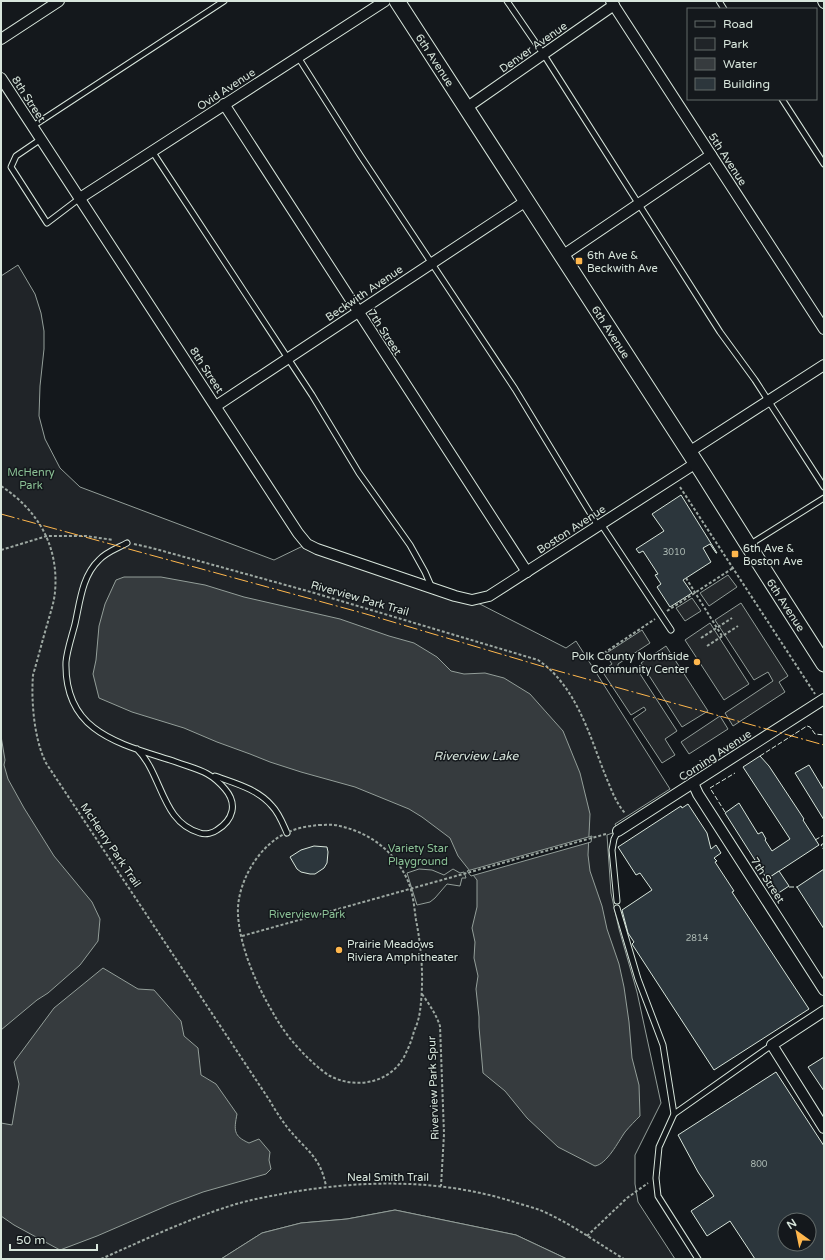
<svg xmlns="http://www.w3.org/2000/svg" width="825" height="1260" viewBox="0 0 825 1260" font-family="'Varela Round',sans-serif">
<style>
.green{fill:#202428;stroke:#939e99}
.parking{fill:#24282b;stroke:#939e99}
.water{fill:#363b3e;stroke:#939e99}
.pier{fill:#14181c;stroke:#939e99}
.building{fill:#2c363c;stroke:#d8e6dc;fill-rule:evenodd}
.lines{fill:none;stroke-linecap:round;stroke-linejoin:round}
.lane-casing{stroke:#d8e6dc;stroke-width:7}
.street-casing{stroke:#d8e6dc;stroke-width:12}
.secondary-casing{stroke:#d8e6dc;stroke-width:17}
.path{stroke:#9da8a2;stroke-width:2;stroke-dasharray:3 2;stroke-linecap:butt}
.lane{stroke:#14181c;stroke-width:5}
.street{stroke:#14181c;stroke-width:10}
.secondary{stroke:#14181c;stroke-width:15}
.fence{stroke:#d8e6dc;stroke-width:1;stroke-dasharray:5 2;stroke-linecap:butt}
.power{stroke:#ffb74d;stroke-width:1;stroke-dasharray:14 3 2 3;stroke-linecap:butt}
.poi-dot{fill:#ffb74d;stroke:#14181c;stroke-width:1.5}
.labels{text-anchor:middle;stroke-width:3;stroke-linejoin:round;paint-order:stroke}
.number-label{font-size:9px;fill:#adbab4}
.street-label{font-size:11px;fill:#d8e6dc;stroke:#14181c}
.poi-label{font-size:11px;fill:#d8e6dc;stroke:#14181c;text-anchor:start}
.park-label{font-size:11px;fill:#8ac095;stroke:#14181c}
.water-label{font-size:12px;font-style:italic;fill:#d8e6dc;stroke:#14181c}
</style>
<rect width="100%" height="100%" fill="#14181c"/>
<polygon class="green" points="18,265 35,294 41,313 44,331 44,349 40,386 39,416 45,439 60,468 80,487 274,560 307,544 472,600 566,648 576,641 670,789 615,824 618,831 607,835 611,893 619,929 637,992 661,1103 635,1155 635,1184 638,1202 675,1259 567,1259 516,1235 395,1210 347,1219 301,1223 262,1233 221,1259 4,1259 1,1258 1,276"/>
<g class="parking">
<polygon points="728,575 737,587 709,606 700,593"/>
<polygon points="692,598 701,611 685,621 676,608"/>
<polygon points="741,603 788,676 779,682 785,692 733,726 725,713 773,681 768,672 754,680 715,620"/>
<polygon points="710,623 749,684 724,700 685,640"/>
<polygon points="642,630 650,643 618,664 618,667 623,674 635,666 677,731 665,739 675,755 662,763 633,719 646,710 644,707 631,715 602,671 612,664 605,654"/>
<polygon points="666,646 708,711 682,727 641,663"/>
<polygon points="720,716 728,729 689,754 681,742"/>
<polygon points="419,869 432,870 444,875 453,869 460,873 464,872 466,878 462,878 460,886 447,884 435,898 430,902 417,905 407,873"/>
</g>
<g class="water">
<path d="M124 577H161L205 585 244 597 340 619 389 636 414 643 437 657 451 671 464 674 485 673 504 678 530 694 563 731 580 773 590 814 588 855 590 871 602 906 607 929 619 964 624 987 629 1022 632 1058 639 1085 640 1116C635 1121 630 1126 625 1132 618 1142 607 1164 595 1166L558 1147 527 1118 505 1091 483 1073 479 1027V1017L476 989 478 976 474 958 475 942 472 928 477 907V880L458 856 450 838 422 817 409 809 355 787 301 772 270 762 250 754 217 742 184 728 132 712 99 698 93 674 96 660 99 626 105 604 116 580Z"/>
<polygon points="1,736 5,760 4,765 8,779 24,808 54,856 92,902 100,919 98,941 80,965 48,993 37,1000 1,1030"/>
<path d="M103 968 138 989 154 990 181 1021 184 1036 198 1048 201 1075 216 1084 237 1114C234 1130 233 1136 249 1143L259 1139 270 1152 269 1160 271 1169 266 1174 203 1192 171 1204 97 1236 60 1250 14 1225 1 1216V1123L12 1125 19 1084 14 1062 54 1008Z"/>
<polygon points="395,1210 516,1235 567,1259 221,1259 262,1233 301,1223 347,1219"/>
</g>
<polygon class="pier" points="592,836 591,842 471,876 467,871"/>
<g class="building">
<polygon points="681,495 717,553 716,553 710,544 703,548 711,562 683,580 692,593 670,607 657,587 661,584 655,575 658,574 643,551 639,553 636,549 664,531 652,514"/>
<polygon points="760,756 769,766 804,819 803,820 819,845 767,879 725,813 739,803 758,834 762,832 766,839 765,840 772,851 790,839 743,767"/>
<polygon points="809,765 824,790 824,820 795,773"/>
<polygon points="688,804 707,833 711,849 716,845 721,853 714,858 717,861 715,862 734,891 732,892 809,1009 714,1070 632,944 634,942 628,933 622,910 652,890 640,873 636,875 618,847 681,806 682,808"/>
<polygon points="314,846 327,847 328,852 327,863 324,868 315,874 310,874 301,872 297,869 290,857 301,850"/>
<polygon points="824,869 824,929 797,887"/>
<polygon points="779,871 789,886 777,894 767,879"/>
<polygon points="824,1057 824,1091 808,1067"/>
<path d="M776 1072 824 1146V1259H755L730 1221 707 1236 691 1211 714 1196 698 1172 678 1135ZM785 1220H809V1244H785Z"/>
</g>
<g class="lines">
<defs>
<g id="lane">
<polyline points="507,1 544,55 720,332 755,380 824,487"/>
<polyline points="719,1 724,9"/>
<polyline points="298,57 360,155 515,389 598,526"/>
<polyline points="782,99 824,164"/>
<polyline points="33,126 224,1"/>
<polyline points="41,139 16,156 11,167 47,223 80,198"/>
<polyline points="152,151 312,395 359,473 410,545 425,572 432,588"/>
<polyline points="601,524 671,630"/>
<path d="M127 543C118 548 106 552 99 560 82 576 80 602 75 624 72 636 67 650 66 662 64 734 122 744 176 762 198 770 210 771 225 789 238 804 233 820 217 830 213 833 206 835 200 833 161 822 163 775 137 749"/>
<polyline points="749,545 824,498"/>
<path d="M215 776C234 783 258 789 272 806 279 813 283 824 287 833"/>
<polyline points="617,901 612,850 614,839 618,831"/>
<polyline points="617,908 638,979 663,1045 674,1114"/>
<polyline points="698,1259 658,1196 656,1178 659,1147 674,1114 772,1045"/>
</g>
<g id="street">
<polyline points="611,1 824,329"/>
<polyline points="823,1 824,3"/>
<polyline points="1,39 59,1"/>
<polyline points="1,78 298,533 307,544 317,549 455,596 472,600 489,596 696,463"/>
<polyline points="224,104 527,572"/>
<polyline points="466,108 614,5"/>
<polyline points="80,198 385,1"/>
<polyline points="562,256 711,155"/>
<polyline points="216,406 526,201"/>
<polyline points="689,452 824,365"/>
<polyline points="693,783 698,794 824,990"/>
<polyline points="618,831 824,699"/>
<polyline points="824,1011 772,1045 824,1128"/>
</g>
<polyline id="secondary" points="397,1 702,472 748,545 824,664"/>
</defs>
<use href="#lane" class="lane-casing"/>
<use href="#street" class="street-casing"/>
<use href="#secondary" class="secondary-casing"/>
<g class="path">
<path d="M1 486C39 511 59 547 55 592 54 603 50 614 47 625 42 642 38 658 33 675 31 701 34 739 46 763L270 1101C275 1110 281 1119 287 1127 305 1150 320 1155 326 1186"/>
<polyline points="680,487 815,694"/>
<path d="M134 544 152 548 311 592 538 660C575 685 589 733 604 772 610 786 615 802 625 813"/>
<polyline points="1,550 47,536 86,536 113,540"/>
<polyline points="686,578 722,636"/>
<polyline points="667,611 733,568"/>
<polyline points="701,638 732,618"/>
<polyline points="707,646 738,626"/>
<polyline points="604,653 655,619"/>
<path d="M319 825C326 825 334 824 340 826 370 833 394 851 407 879 413 891 414 906 416 920 422 950 424 981 420 1011 419 1018 417 1025 414 1031 412 1040 408 1049 404 1057 389 1084 355 1089 330 1076 326 1074 322 1070 319 1068 299 1051 284 1033 272 1011 256 984 240 947 238 915 236 883 260 842 291 831 300 827 310 826 319 825Z"/>
<polyline points="242,936 606,834"/>
<path d="M422 994C429 1004 436 1014 440 1026L444 1134 441 1186"/>
<polyline points="587,1236 627,1198 648,1183"/>
<path d="M101 1259C144 1240 188 1219 233 1205 252 1199 272 1196 292 1192 366 1180 439 1179 511 1201 520 1204 531 1207 540 1210 570 1223 596 1242 624 1259"/>
</g>
<use href="#lane" class="lane"/>
<use href="#street" class="street"/>
<use href="#secondary" class="secondary"/>
<g class="fence">
<polyline points="760,756 807,726 810,727 815,734 824,735"/>
<polyline points="725,812 710,788 735,773"/>
<polyline points="815,840 824,835"/>
<polyline points="824,843 821,845 824,850"/>
<polyline points="789,887 797,887"/>
</g>
<polyline class="power" points="1,514 366,614 558,671 824,745"/>
</g>
<g class="poi-dot">
<rect x="575" y="257" width="8" height="8" rx="2"/>
<rect x="731" y="550" width="8" height="8" rx="2"/>
<circle cx="697" cy="662" r="4"/>
<circle cx="339" cy="950" r="4"/>
</g>
<g class="labels">
<g class="number-label">
<text x="674" y="555">3010</text>
<text x="697" y="941">2814</text>
<text x="759" y="1167">800</text>
</g>
<g class="street-label">
<text transform="translate(533 47) rotate(-35)" y="4">Denver Avenue</text>
<text transform="translate(435 60) rotate(57)" y="4">6th Avenue</text>
<text transform="translate(226 89) rotate(-33)" y="4">Ovid Avenue</text>
<text transform="translate(29 99) rotate(57)" y="4">8th Street</text>
<text transform="translate(728 159) rotate(57)" y="4">5th Avenue</text>
<text transform="translate(364 293) rotate(-34)" y="4">Beckwith Avenue</text>
<text transform="translate(385 332) rotate(57)" y="4">7th Street</text>
<text transform="translate(611 332) rotate(57)" y="4">6th Avenue</text>
<text transform="translate(207 370) rotate(57)" y="4">8th Street</text>
<text transform="translate(571 529) rotate(-33)" y="4">Boston Avenue</text>
<text transform="translate(360 598) rotate(16)" y="4">Riverview Park Trail</text>
<text transform="translate(786 605) rotate(57)" y="4">6th Avenue</text>
<text transform="translate(715 755) rotate(-33)" y="4">Corning Avenue</text>
<text transform="translate(111 845) rotate(56)" y="4">McHenry Park Trail</text>
<text transform="translate(768 880) rotate(57)" y="4">7th Street</text>
<text transform="translate(433 1088) rotate(-92)" y="4">Riverview Park Spur</text>
<text x="388" y="1181">Neal Smith Trail</text>
</g>
<g class="poi-label">
<text x="587" y="259">6th Ave &amp;<tspan x="587" dy="13">Beckwith Ave</tspan></text>
<text x="743" y="552">6th Ave &amp;<tspan x="743" dy="13">Boston Ave</tspan></text>
<text x="689" y="660" text-anchor="end">Polk County Northside<tspan x="689" dy="13">Community Center</tspan></text>
<text x="347" y="948">Prairie Meadows<tspan x="347" dy="13">Riviera Amphitheater</tspan></text>
</g>
<g class="park-label">
<text x="31" y="476">McHenry<tspan x="31" dy="13">Park</tspan></text>
<text x="418" y="852">Variety Star<tspan x="418" dy="13">Playground</tspan></text>
<text x="307" y="918">Riverview Park</text>
</g>
<g class="water-label">
<text x="476" y="760">Riverview Lake</text>
</g>
</g>
<rect width="825" height="1260" fill="none" stroke="#d8e6dc" stroke-width="4"/>
<rect x="687" y="8" width="130" height="92" fill="#14181c" stroke="#626a69"/>
<rect x="695" y="21" width="20" height="6" fill="#14181c" stroke="#626a69"/>
<text x="723" y="28" font-size="12" fill="#d8e6dc">Road</text>
<rect x="695" y="38" width="20" height="12" fill="#202428" stroke="#626a69"/>
<text x="723" y="48" font-size="12" fill="#d8e6dc">Park</text>
<rect x="695" y="58" width="20" height="12" fill="#363b3e" stroke="#626a69"/>
<text x="723" y="68" font-size="12" fill="#d8e6dc">Water</text>
<rect x="695" y="78" width="20" height="12" fill="#2c363c" stroke="#626a69"/>
<text x="723" y="88" font-size="12" fill="#d8e6dc">Building</text>
<g transform="translate(797 1232) rotate(327)"><circle r="19" fill="#14181c" stroke="#626a69"/>
<path d="M0-3L7 15L0 10L-7 15Z" fill="#ffb74d"/>
<text y="-6" font-size="11" font-weight="bold" text-anchor="middle" fill="#d8e6dc">N</text>
</g>
<path d="M10 1244v6h87v-6" fill="none" stroke="#d8e6dc" stroke-width="2"/>
<text x="16" y="1244" font-size="12" fill="#d8e6dc" stroke="#14181c" stroke-width="3" paint-order="stroke">50 m</text>
</svg>
